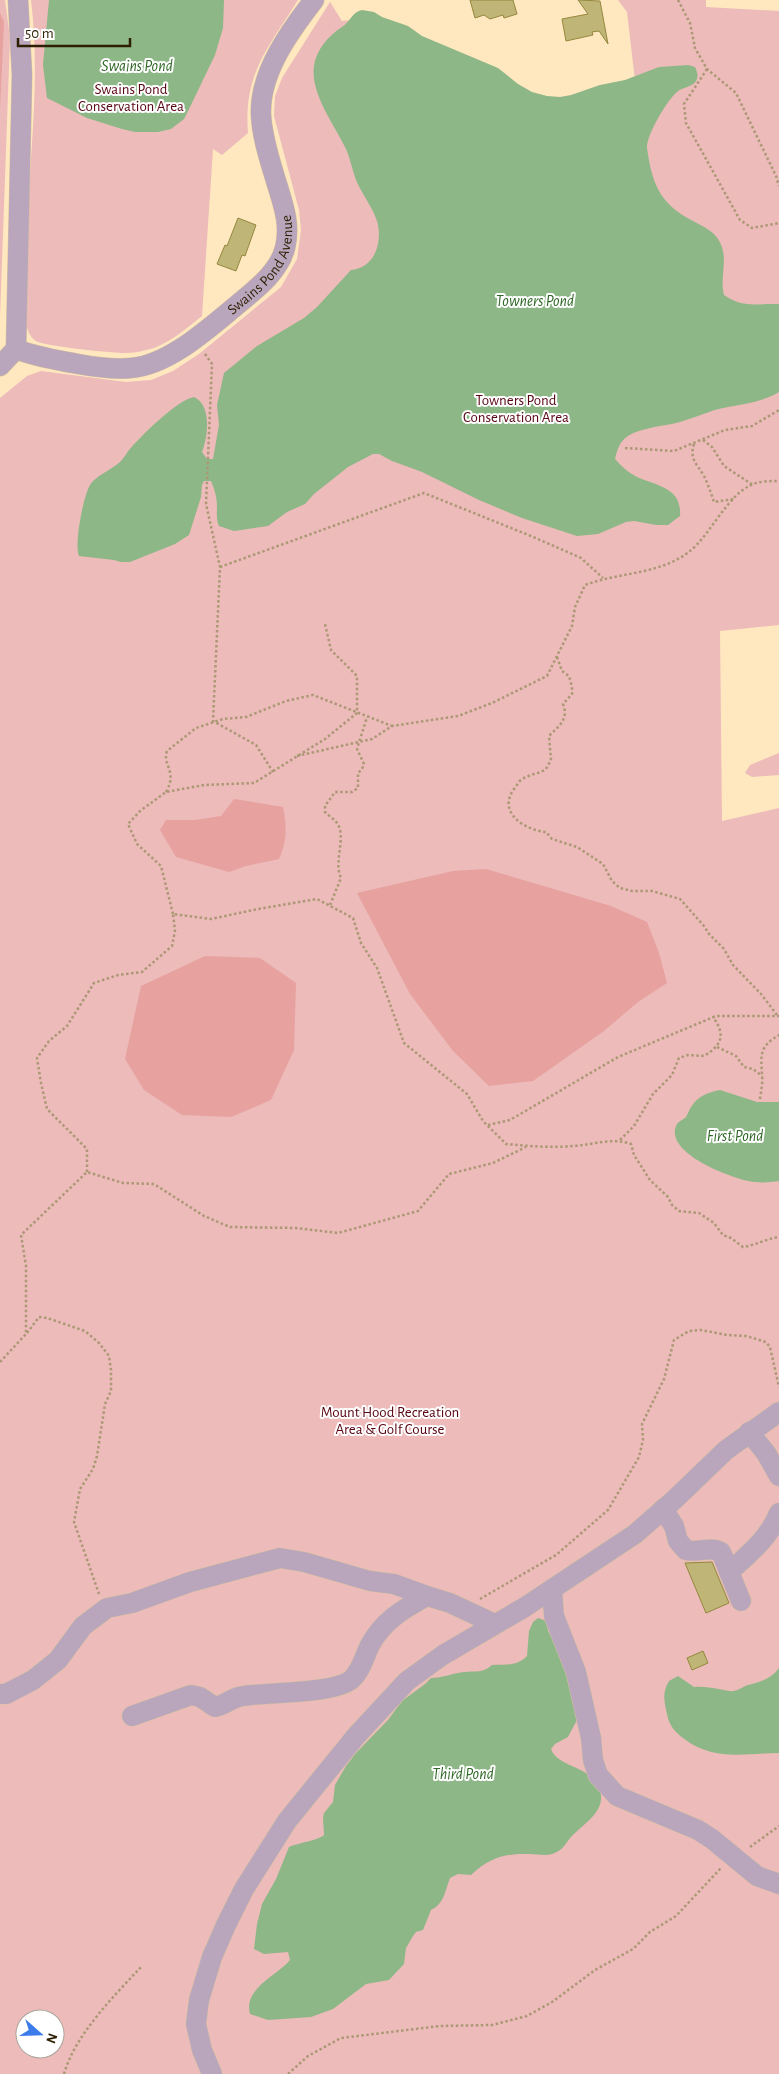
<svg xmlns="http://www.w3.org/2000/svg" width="779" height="2074" viewBox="0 0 779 2074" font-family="'Alegreya Sans',sans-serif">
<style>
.green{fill:#ecbbba;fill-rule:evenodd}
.forest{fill:#e7a19f}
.water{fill:#8db786}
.building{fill:#bfb576;stroke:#94883d}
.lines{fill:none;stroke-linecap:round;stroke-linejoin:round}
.minor-casing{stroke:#d9c39d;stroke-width:21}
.path{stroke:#ac9875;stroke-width:2.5;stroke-dasharray:2.5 2.5;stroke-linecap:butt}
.minor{stroke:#b9a6bd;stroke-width:20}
.labels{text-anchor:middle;stroke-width:4;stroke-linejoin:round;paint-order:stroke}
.park-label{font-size:15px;fill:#580411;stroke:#fff}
.street-label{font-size:15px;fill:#2d1f02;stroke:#fff}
.water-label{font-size:16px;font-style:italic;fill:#2f6726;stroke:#fff}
</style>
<rect width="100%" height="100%" fill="#ffe7bf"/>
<g class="green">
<polygon points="0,0 5,0 10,38 0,317"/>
<path d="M31 0H298C269 47 243 73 248 133L222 155 213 149 202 316C187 328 172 341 154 348 144 351 134 353 124 353 111 353 44 346 36 341 30 337 28 331 26 325 26 297 25 268 26 240 29 161 41 80 31 0Z"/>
<path d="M618 0H706V7L779 11V625L720 631 722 821 779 808V2074H0V398L27 376 41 371 126 382 151 380 173 371 199 354 281 287 297 259 301 230 299 210 274 116 275 96 282 78 330 2 342 21 373 18 536 103 636 89 627 12ZM25 2019H55V2049H25Z"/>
<polygon points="779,753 779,775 752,777 745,773 750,765"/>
</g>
<g class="forest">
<polygon points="0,13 4,22 0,109"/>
<path d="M234 799 283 807C287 826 287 842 279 859L246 866 229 872 176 857 160 830 166 820H195L221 816Z"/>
<polygon points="486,869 611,906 647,922 659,953 667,983 638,1002 604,1031 533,1081 489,1086 453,1051 410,994 357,893 453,871"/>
<polygon points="205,956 260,958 296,983 294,1050 271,1100 231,1117 182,1115 144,1090 125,1059 141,986"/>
</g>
<g class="water">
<polygon points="49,0 224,0 223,28 215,55 189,109 184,119 171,129 158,132 135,132 122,129 87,118 47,98 43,65"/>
<path d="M362 10 374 12 382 17 408 26 422 36 498 68 518 84 532 92 547 96 560 97 571 95 600 85 625 80 659 67 688 65 695 67C697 71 699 76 696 81 693 87 682 87 677 92 667 100 646 136 647 148 652 184 660 204 693 221 702 226 712 230 718 239 730 257 719 275 724 295 744 309 758 303 779 304V392C765 401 744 404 728 407 709 410 691 420 672 424 660 426 638 429 628 436 620 441 617 450 615 459 621 466 629 473 637 477 658 486 682 488 680 516L668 525H656L634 521 626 522 598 534 577 536 522 518 479 500 422 472 392 461 379 454H373L348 467 314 494 305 504 287 512 268 526 234 531 219 526C216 519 217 514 217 506 217 497 214 488 211 481H204L202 485 201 497 189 535 175 544 130 562H121L114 560 79 556C74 545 83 497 90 485 94 477 111 470 120 462 123 459 126 454 129 450 141 436 177 400 194 397 212 405 208 437 202 452L207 459H213L219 425 217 405 224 373 257 346 304 318 317 307 351 270C375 268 383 242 377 221 372 206 362 194 356 180 352 169 350 157 345 147 334 124 310 93 314 66 316 50 328 36 342 27 350 22 352 12 362 10Z"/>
<path d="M720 1090 757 1102H779V1181C772 1182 763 1183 756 1182 737 1181 661 1153 677 1124 679 1121 683 1120 686 1117 688 1114 689 1110 691 1107 699 1095 707 1093 720 1090Z"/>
<path d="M538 1618 547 1621 548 1631 561 1654 578 1718 568 1737 555 1744 551 1749C558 1768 590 1765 599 1788 608 1809 586 1822 574 1834 565 1842 565 1850 552 1854 545 1856 537 1854 530 1854 505 1853 489 1858 471 1875L458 1874 450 1878C445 1891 444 1904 431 1910L423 1930 416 1932 413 1936 406 1948 404 1964 389 1980 366 1984 333 2009 311 2017 268 2020 250 2014C243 1988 277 1976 290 1960L288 1952 264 1954 254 1949 257 1924 262 1904 276 1879 289 1847C298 1843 319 1840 324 1835L323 1818 324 1813 333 1802 335 1785 346 1766 355 1754 388 1720 402 1701 425 1684 431 1678C443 1678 453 1673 465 1672 475 1671 484 1673 492 1665 506 1664 516 1667 527 1656L529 1631 533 1622Z"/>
<path d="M779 1668V1753C744 1753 714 1762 683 1738 674 1731 669 1725 667 1714 664 1700 662 1693 669 1681L678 1676 694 1687C707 1686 717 1689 729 1691 737 1692 742 1687 748 1685 760 1682 771 1679 779 1668Z"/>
</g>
<g class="building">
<polygon points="470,0 513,0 517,14 504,18 503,15 490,19 484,15 475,18"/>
<polygon points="578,0 600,1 608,44 599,31 592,32 593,35 566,41 562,19 588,14"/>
<polygon points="238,218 256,225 245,256 242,255 236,271 217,264 225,245 227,246"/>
<polygon points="712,1562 729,1603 706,1613 685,1563"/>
<polygon points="703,1651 708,1663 692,1670 687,1658"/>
</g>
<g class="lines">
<defs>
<g id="minor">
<polyline points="16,349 22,75 18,0"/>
<path id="s1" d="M0 366 16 349C36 357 57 360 78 364 95 367 114 370 131 368 169 365 209 328 237 305 255 290 279 272 285 248 291 224 283 204 276 181 270 161 262 137 261 115 259 73 290 31 314 0"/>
<polyline points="749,1432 766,1453 779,1476"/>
<path d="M663 1509 674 1526 678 1541 686 1550C698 1553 710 1546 721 1552L741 1601"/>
<path d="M729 1572C749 1554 769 1538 779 1513"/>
<polyline points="552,1590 554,1616 576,1672 591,1738 593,1760 598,1775 617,1796 698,1830 712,1839 757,1876 779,1884"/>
<polyline points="0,1694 6,1694 33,1680 58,1660 83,1626 107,1608 132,1603 190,1582 280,1558 304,1562 370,1581 394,1584 427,1596"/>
<path d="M132 1716 191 1695 200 1697 215 1707C225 1705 233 1697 243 1696 267 1692 336 1694 352 1679 362 1669 364 1657 370 1645 383 1621 403 1609 427 1596L450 1603 495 1624"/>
<polyline points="212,2074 202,2050 196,2024 199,2000 212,1957 226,1925 244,1889 287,1821 356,1736 407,1681 443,1655 525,1607 635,1534 674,1500 726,1450 779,1412"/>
</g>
</defs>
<use href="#minor" class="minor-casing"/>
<g class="path">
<polyline points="678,0 690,23 695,48 707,69 736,93 776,176 779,186"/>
<polyline points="707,69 684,104 686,123 740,220 752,228 779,223"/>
<polyline points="205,354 212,364 206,504 220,567 213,721 256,745 273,772"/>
<polyline points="703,440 712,447 724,466 753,485"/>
<path d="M694 444C689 459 697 464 704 476 708 484 711 493 714 502L734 499"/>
<polyline points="625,448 674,451 725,430 752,426 779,410"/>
<polyline points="220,567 424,493 531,536 581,558 603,578"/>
<path d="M557 657 562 671 569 676 572 687V694L563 704C569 719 559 726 549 736L551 760 546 769C539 774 529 774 521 780 518 782 517 786 514 789 497 812 524 830 546 832L552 839 577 847 603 864 612 881 620 888 632 891H652L680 899 704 926 709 934 724 949 733 965 761 994 777 1015"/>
<path d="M297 756 372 739 392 726 458 716 492 703 547 676 572 626 575 607 585 585C619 572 660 575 690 551 710 535 726 498 749 486 758 481 769 481 779 481"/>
<path d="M166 792C178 772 162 765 167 751L196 728 223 719 246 717 286 701 313 695 392 726"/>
<path d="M330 905 341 878C333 862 347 837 337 823 334 819 329 816 325 812V806L335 792H352L358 788V773L362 769 364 764 357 749 367 717"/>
<polyline points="173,914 161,866 137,844 128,824 140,811 166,792 204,785 254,783 325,739 357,713 357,676 331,650 325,624"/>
<polyline points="717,1047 736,1056 744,1067 753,1069 762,1076"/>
<path d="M760 1099C761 1091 763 1083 762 1075 761 1054 759 1047 779 1035"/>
<polyline points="488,1125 510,1120 618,1057 716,1016 779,1016"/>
<path d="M620 1140 634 1126 653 1094 672 1075 679 1058 688 1055 704 1056C722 1045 726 1035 713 1017"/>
<path d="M87 1172V1149L47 1109 41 1083 37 1058 49 1041 67 1026 94 983 118 975 142 972 172 946 175 931 173 914 211 919 258 909 317 899 353 918 361 943 377 968 404 1043 467 1094 483 1121 506 1144C528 1146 551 1148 573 1146 593 1145 612 1137 631 1144L634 1155 650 1180 668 1197 672 1205 679 1211 699 1213 714 1223 723 1235 731 1238 743 1247C756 1245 766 1239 779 1237"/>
<polyline points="27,1333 39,1317 47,1318 85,1331 99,1343 109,1356 111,1370 111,1391 105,1404 97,1456 93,1469 80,1489 74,1522 99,1594"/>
<polyline points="0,1362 26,1334 26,1266 21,1235 87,1172 123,1183 154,1184 204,1216 230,1227 296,1228 338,1233 418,1211 449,1174 493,1163 526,1147"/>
<polyline points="480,1599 556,1555 608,1510 639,1457 643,1440 642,1424 664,1379 674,1340 689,1331 701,1330 727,1335 746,1336 766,1342 770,1347 779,1387"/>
<polyline points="750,1847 779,1826"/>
<path d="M64 2074C75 2035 113 1997 141 1967"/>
<polyline points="288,2074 308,2056 341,2038 440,2026 492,2025 527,2016 552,2002 595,1970 633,1949 650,1932 676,1916 721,1868"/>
</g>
<use href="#minor" class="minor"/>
</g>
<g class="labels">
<g class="park-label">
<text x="131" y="94">Swains Pond<tspan x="131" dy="17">Conservation Area</tspan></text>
<text x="516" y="405">Towners Pond<tspan x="516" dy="17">Conservation Area</tspan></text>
<text x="390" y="1417">Mount Hood Recreation<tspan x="390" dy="17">Area &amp; Golf Course</tspan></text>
</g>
<g class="street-label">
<text dy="5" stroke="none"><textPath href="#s1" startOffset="315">Swains Pond Avenue</textPath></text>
</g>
<g class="water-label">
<text x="137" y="71">Swains Pond</text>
<text x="535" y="306">Towners Pond</text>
<text x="735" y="1141">First Pond</text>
<text x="463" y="1779">Third Pond</text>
</g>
</g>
<g transform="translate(40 2034) rotate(110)"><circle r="24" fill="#ffffff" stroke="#aba59a"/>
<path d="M0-4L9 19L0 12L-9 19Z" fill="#3c7bea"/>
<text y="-8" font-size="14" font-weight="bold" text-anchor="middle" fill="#2d1f02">N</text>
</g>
<path d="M18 38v8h112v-8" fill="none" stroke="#2d1f02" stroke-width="2.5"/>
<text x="25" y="38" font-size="15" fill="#2d1f02" stroke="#ffffff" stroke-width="4" paint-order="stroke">50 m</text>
</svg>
